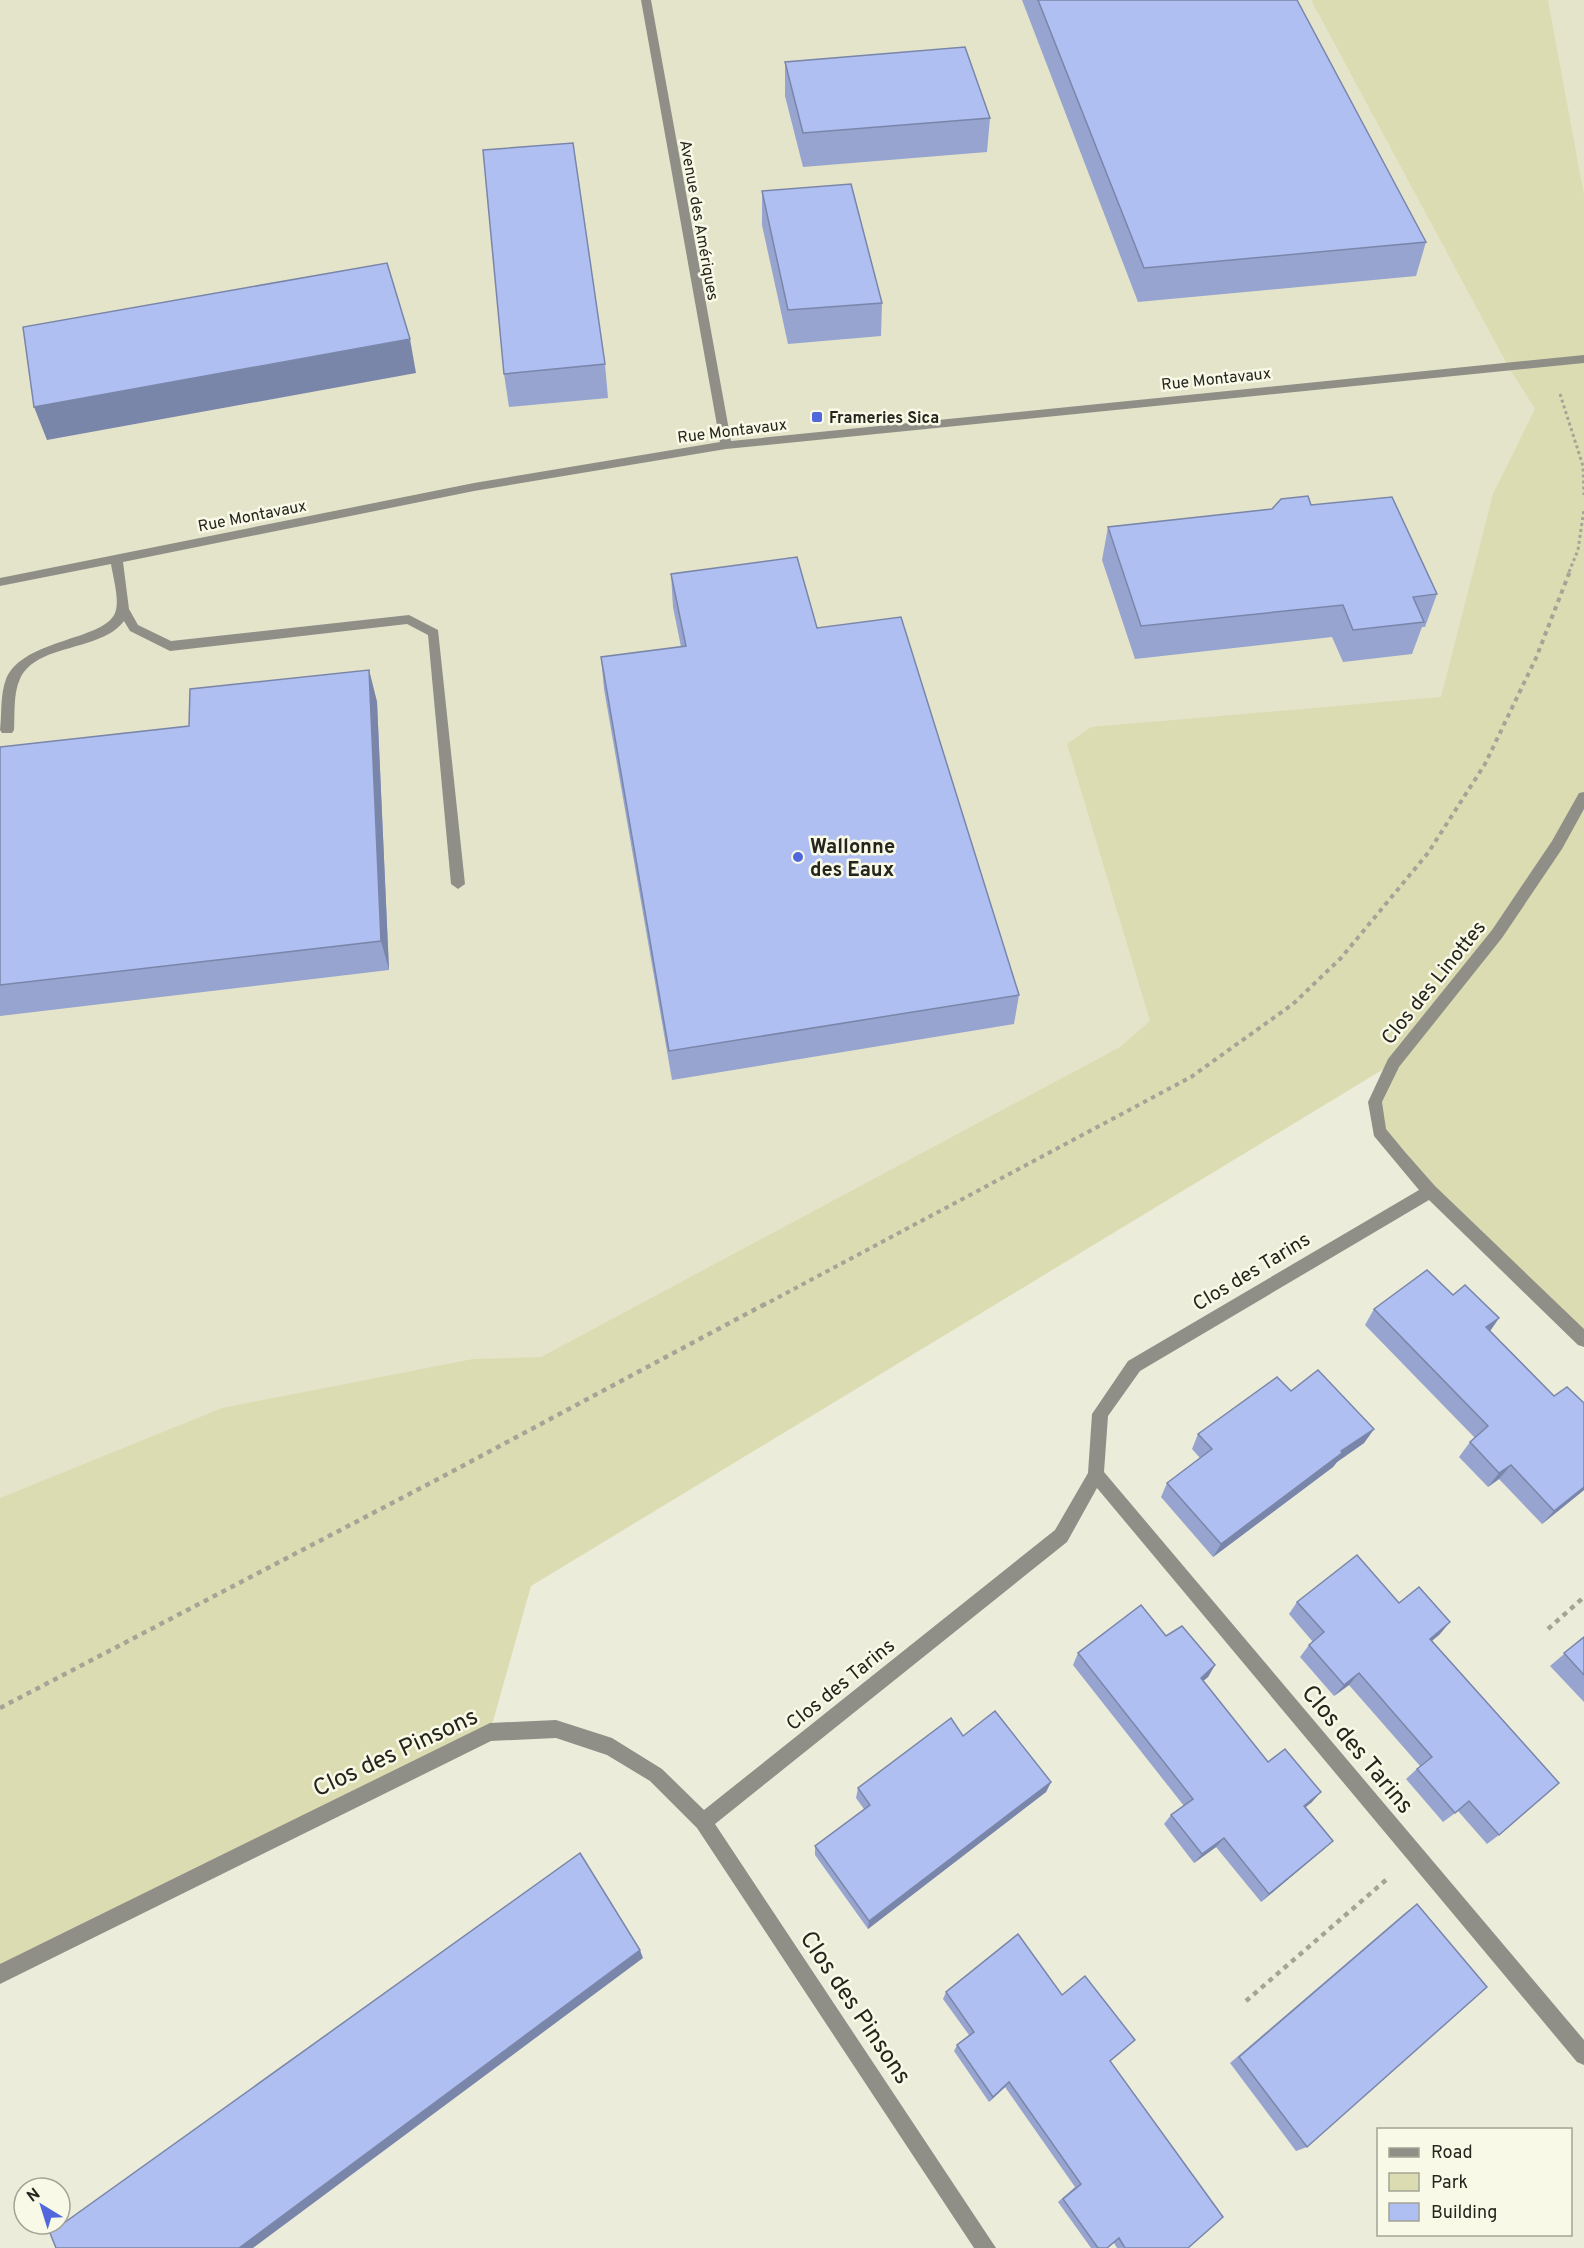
<svg xmlns="http://www.w3.org/2000/svg" width="1584" height="2248" viewBox="0 0 1584 2248" font-family="Overpass,sans-serif">
<style>
.built{fill:#e4e4ca}
.green{fill:#dcdcb3}
.lines{fill:none;stroke-linecap:round;stroke-linejoin:round}
.path-far2{stroke:#a5a597;stroke-width:3;stroke-dasharray:3 3;stroke-linecap:butt}
.path-far1{stroke:#a5a597;stroke-width:4;stroke-dasharray:4.5 4.5;stroke-linecap:butt}
.path{stroke:#a5a597;stroke-width:4.5;stroke-dasharray:5 5;stroke-linecap:butt}
.minor{fill:#8f8f88;fill-rule:evenodd}
.wall{fill:#96a4cf}
.shaded-wall{fill:#7a86a9}
.building{fill:#afbff1;stroke:#7a86a9;stroke-width:1.5}
.poi-dot{fill:#5167dc;stroke:#f9f9e7;stroke-width:2}
.labels{text-anchor:middle;stroke-width:5;stroke-linejoin:round;paint-order:stroke}
.far-street-label{font-size:16px;fill:#25251e;stroke:#f9f9e7}
.far-poi-label{font-size:16px;font-weight:bold;fill:#25251e;stroke:#f9f9e7;text-anchor:start}
.poi-label{font-size:20px;font-weight:bold;fill:#25251e;stroke:#f9f9e7;text-anchor:start}
.street-label{font-size:20px;fill:#25251e;stroke:#f9f9e7}
.near-street-label{font-size:24px;fill:#25251e;stroke:#f9f9e7}
</style>
<rect width="100%" height="100%" fill="#ececda"/>
<polygon class="built" points="0,0 1584,0 1584,461 1421,1030 0,1870"/>
<polygon class="green" points="1311,0 1548,0 1584,195 1584,1340 1379,1131 1375,1102 1392,1064 531,1586 490,1732 0,1974 0,1498 222,1408 473,1359 541,1357 1120,1047 1150,1021 1067,744 1091,727 1441,697 1493,494 1535,409 1508,366"/>
<g class="lines">
<g class="path-far2">
<polyline points="1560,394 1583,466 1584,495"/>
<polyline points="1569,572 1578,550 1584,509"/>
</g>
<polyline class="path-far1" points="762,1306 1191,1077 1293,1004 1341,958 1428,853 1485,764 1536,658 1570,571"/>
<g class="path">
<polyline points="1548,1629 1584,1597"/>
<polyline points="0,1708 440,1478 765,1304"/>
<polyline points="1246,2001 1386,1880"/>
</g>
<g class="minor">
<path d="M641 0H651L731 441 1584 355V363L726 449 474 491 123 562 129 609 138 625 171 641 409 615 438 630 465 884 458 889 451 884 428 635 407 624 170 651 130 631 124 621C101 652 36 643 20 679 13 694 15 714 14 730L12 733H2L0 730C2 714 0 695 6 679 24 637 109 641 116 610 119 597 113 577 111 564L0 586V578L474 483 720 442Z"/>
<polygon points="1584,792 1584,809 1562,849 1502,938 1399,1067 1382,1102 1386,1129 1405,1152 1435,1186 1584,1329 1584,1347 1578,1345 1429,1200 1140,1371 1108,1416 1104,1472 1584,2040 1584,2065 1577,2062 1097,1488 1067,1542 715,1824 996,2248 974,2248 697,1828 650,1781 607,1755 556,1738 491,1741 0,1984 0,1964 490,1723 556,1720 612,1738 662,1769 704,1810 1055,1530 1088,1473 1092,1414 1128,1361 1419,1190 1374,1136 1368,1102 1388,1059 1492,930 1552,841 1579,793"/>
</g>
</g>
<g class="wall">
<polygon points="1022,0 1297,0 1426,242 1416,276 1138,302"/>
<polygon points="785,62 990,118 987,152 803,167 785,96"/>
<polygon points="762,191 882,303 881,336 788,344 762,225"/>
<polygon points="605,364 608,398 509,407 504,374"/>
<polygon points="1311,505 1437,594 1425,627 1422,627 1412,654 1343,662 1332,637 1135,659 1102,560 1108,527"/>
<polygon points="671,574 817,628 1019,995 1014,1024 672,1080 604,689 601,657 681,647 673,607"/>
<polygon points="369,670 377,702 389,970 0,1016 0,747 189,726"/>
<polygon points="1453,1295 1499,1318 1490,1331 1554,1396 1584,1403 1584,1490 1542,1524 1499,1479 1488,1487 1459,1457 1470,1442 1475,1438 1365,1325 1374,1309"/>
<polygon points="1291,1391 1374,1429 1364,1443 1337,1462 1333,1467 1213,1557 1161,1497 1167,1483 1200,1458 1192,1449 1198,1434"/>
<polygon points="1297,1602 1399,1603 1450,1622 1439,1635 1432,1640 1499,1835 1487,1844 1458,1811 1443,1822 1406,1779 1420,1766 1349,1685 1334,1696 1300,1657 1309,1645 1313,1642 1289,1614"/>
<polygon points="1166,1636 1215,1665 1208,1677 1203,1681 1268,1762 1312,1802 1306,1807 1333,1841 1261,1902 1216,1847 1194,1863 1164,1824 1171,1815 1184,1806 1073,1665 1078,1653"/>
<polygon points="1584,1637 1584,1702 1550,1666"/>
<polygon points="963,1736 1051,1782 1046,1792 868,1929 815,1855 815,1846 864,1809 856,1798 858,1788"/>
<polygon points="1417,1904 1307,2147 1296,2151 1230,2063 1405,1913"/>
<polygon points="946,1992 1110,2061 1188,2248 1117,2248 1114,2243 1107,2248 1091,2248 1058,2202 1075,2187 1005,2087 989,2102 954,2051 957,2045 969,2035 943,1999"/>
</g>
<g class="shaded-wall">
<polygon points="410,339 416,373 47,440 34,407"/>
<polygon points="369,670 377,702 389,970 381,941"/>
<polygon points="1499,1318 1488,1334 1486,1327"/>
<polygon points="1374,1429 1364,1443 1337,1462 1333,1467 1213,1557 1221,1544 1341,1451"/>
<polygon points="1511,1465 1499,1479 1488,1487 1499,1473"/>
<polygon points="1584,1487 1584,1490 1542,1524 1554,1511"/>
<polygon points="1450,1622 1439,1635 1420,1651 1430,1639"/>
<polygon points="1215,1665 1208,1677 1194,1689 1201,1678"/>
<polygon points="1359,1673 1349,1685 1334,1696 1344,1685"/>
<polygon points="1051,1782 1046,1792 868,1929 869,1921"/>
<polygon points="1321,1792 1312,1802 1295,1815 1304,1806"/>
<polygon points="1224,1838 1216,1847 1194,1863 1202,1854"/>
<polygon points="1333,1841 1323,1850 1261,1902 1269,1894"/>
<polygon points="640,1950 643,1958 253,2248 239,2248"/>
<polygon points="1009,2082 1005,2087 989,2102 993,2097"/>
</g>
<g class="building">
<polygon points="1038,0 1297,0 1426,242 1144,268"/>
<polygon points="965,47 990,118 803,133 785,62"/>
<polygon points="573,143 605,364 504,374 483,150"/>
<polygon points="851,184 882,303 788,310 762,191"/>
<polygon points="387,263 410,339 34,407 23,327"/>
<polygon points="1308,496 1311,505 1392,497 1437,594 1413,597 1424,622 1353,630 1343,605 1141,626 1108,527 1272,509 1281,499"/>
<polygon points="797,557 817,628 901,617 1019,995 669,1051 601,657 686,646 671,574"/>
<polygon points="369,670 381,941 0,985 0,747 189,726 190,689"/>
<polygon points="1427,1270 1453,1295 1465,1285 1499,1318 1486,1327 1554,1396 1567,1387 1584,1403 1584,1487 1554,1511 1511,1465 1499,1473 1470,1442 1488,1426 1374,1309"/>
<polygon points="1318,1370 1374,1429 1341,1451 1342,1453 1221,1544 1167,1483 1212,1449 1198,1434 1277,1377 1291,1391"/>
<polygon points="1357,1555 1399,1603 1419,1587 1450,1622 1430,1639 1559,1783 1499,1835 1469,1801 1455,1813 1417,1769 1432,1757 1359,1673 1344,1685 1309,1645 1324,1632 1297,1602"/>
<polygon points="1141,1605 1166,1636 1182,1626 1215,1665 1201,1678 1268,1762 1285,1749 1321,1792 1304,1806 1333,1841 1269,1894 1224,1838 1202,1854 1171,1815 1193,1799 1078,1653"/>
<polygon points="1584,1637 1584,1675 1564,1653"/>
<polygon points="995,1711 1051,1782 869,1921 815,1846 870,1805 858,1788 951,1718 963,1736"/>
<polygon points="580,1853 640,1950 239,2248 56,2248 50,2233"/>
<polygon points="1417,1904 1487,1987 1307,2147 1239,2057"/>
<polygon points="1018,1934 1062,1995 1085,1976 1135,2040 1110,2061 1223,2217 1188,2248 1125,2248 1119,2238 1107,2248 1098,2248 1063,2199 1081,2184 1009,2082 993,2097 957,2045 974,2032 946,1992"/>
</g>
<g class="poi-dot">
<rect x="811" y="411" width="12" height="12" rx="3"/>
<circle cx="798" cy="857" r="6"/>
</g>
<g class="labels">
<g class="far-street-label">
<text transform="translate(700 220) rotate(80)" y="6">Avenue des Amériques</text>
<text transform="translate(1216 378) rotate(-6)" y="6">Rue Montavaux</text>
<text transform="translate(732 430) rotate(-7)" y="6">Rue Montavaux</text>
<text transform="translate(252 515) rotate(-11)" y="6">Rue Montavaux</text>
</g>
<g class="far-poi-label">
<text x="829" y="423">Frameries Sica</text>
</g>
<g class="poi-label">
<text x="810" y="853">Wallonne<tspan x="810" dy="23">des Eaux</tspan></text>
</g>
<g class="street-label">
<text transform="translate(1433 982) rotate(-51)" y="7">Clos des Linottes</text>
<text transform="translate(1251 1271) rotate(-31)" y="7">Clos des Tarins</text>
<text transform="translate(840 1684) rotate(-39)" y="7">Clos des Tarins</text>
</g>
<g class="near-street-label">
<text transform="translate(1358 1749) rotate(50)" y="8">Clos des Tarins</text>
<text transform="translate(395 1752) rotate(-25)" y="8">Clos des Pinsons</text>
<text transform="translate(856 2007) rotate(56)" y="8">Clos des Pinsons</text>
</g>
</g>
<rect x="1377" y="2128" width="195" height="108" fill="#f9f9e7" stroke="#a4a497" stroke-width="1.5"/>
<rect x="1389" y="2148" width="30" height="9" fill="#8f8f88" stroke="#a4a497" stroke-width="1.5"/>
<text x="1431" y="2158" font-size="18" fill="#25251e">Road</text>
<rect x="1389" y="2173" width="30" height="18" fill="#dcdcb3" stroke="#a4a497" stroke-width="1.5"/>
<text x="1431" y="2188" font-size="18" fill="#25251e">Park</text>
<rect x="1389" y="2203" width="30" height="18" fill="#afbff1" stroke="#a4a497" stroke-width="1.5"/>
<text x="1431" y="2218" font-size="18" fill="#25251e">Building</text>
<g transform="translate(42 2206) rotate(322)"><circle r="28" fill="#f9f9e7" stroke="#a4a497" stroke-width="1.5"/>
<path d="M0-4.5L10 22L0 15L-10 22Z" fill="#5167dc"/>
<text y="-9" font-size="16" font-weight="bold" text-anchor="middle" fill="#25251e">N</text>
</g>
</svg>
